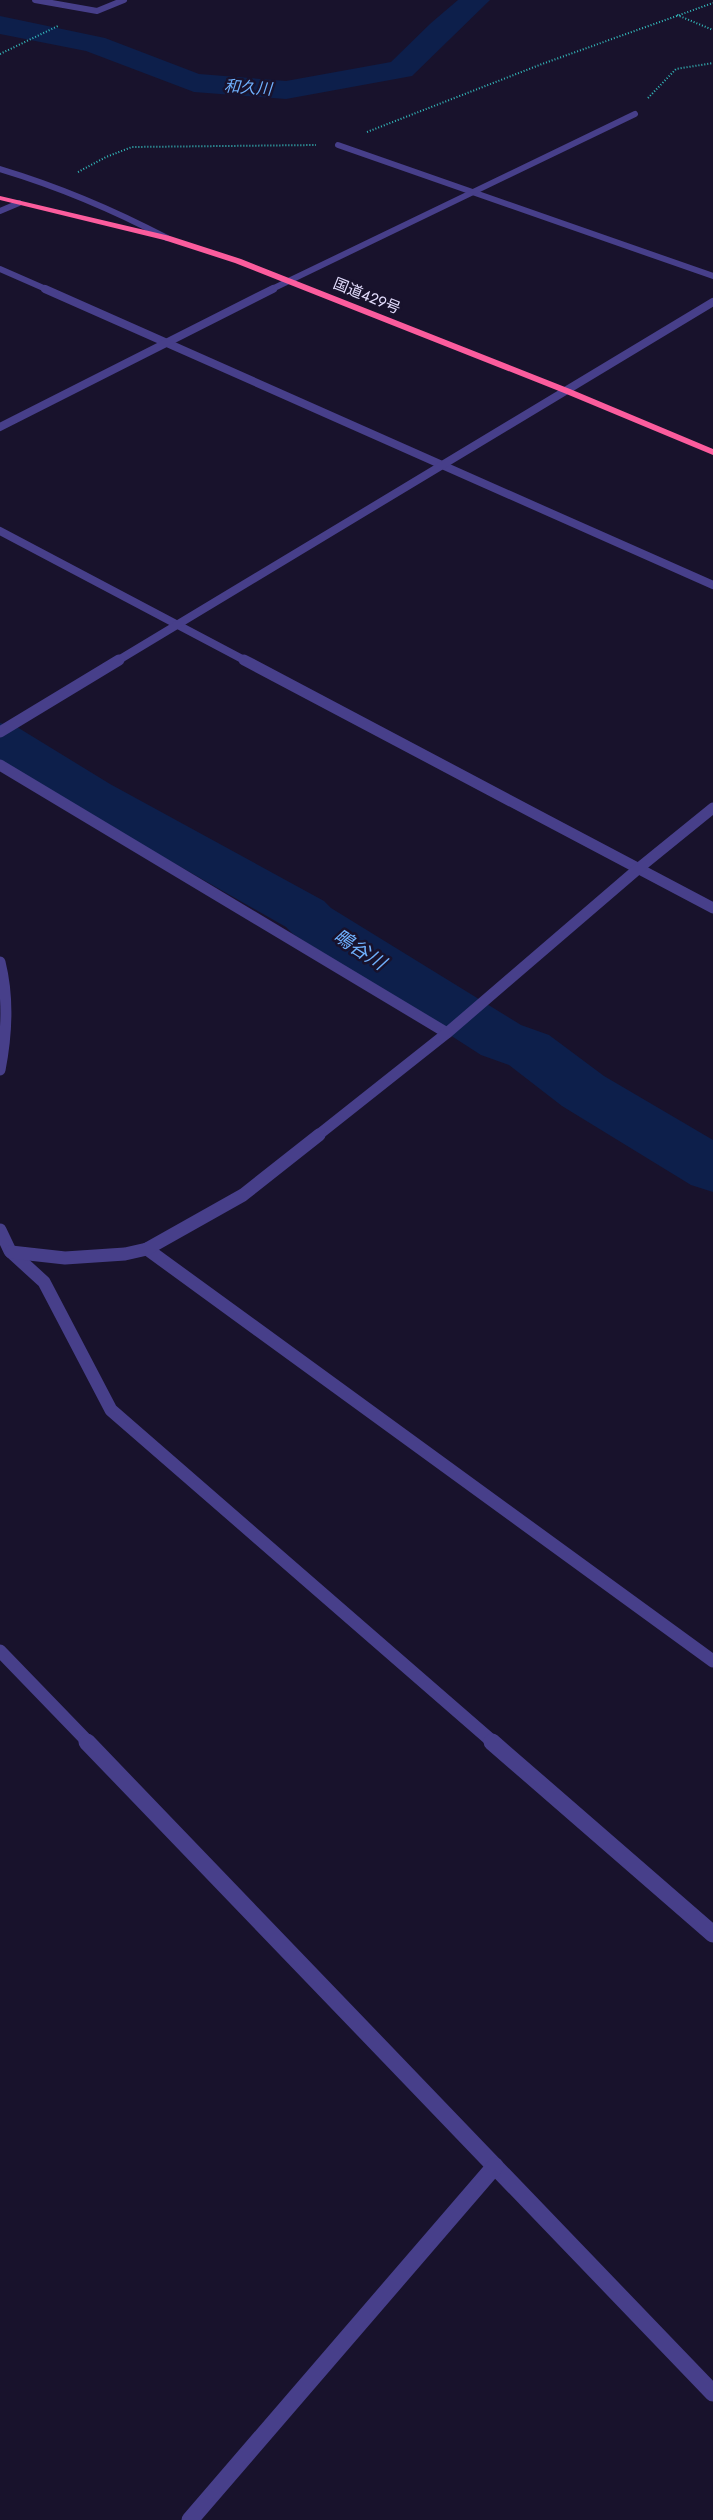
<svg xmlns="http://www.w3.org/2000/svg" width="713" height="2520" viewBox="0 0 713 2520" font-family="Jost,'Noto Sans JP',sans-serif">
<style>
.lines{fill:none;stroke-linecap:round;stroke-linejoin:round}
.river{fill:#0d1f4b;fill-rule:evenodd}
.path{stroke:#34bbbc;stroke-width:2;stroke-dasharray:1 2;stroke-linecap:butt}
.minor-far4{stroke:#473f8a;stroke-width:6}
.minor-far3{stroke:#473f8a;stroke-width:8}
.minor-far2{stroke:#473f8a;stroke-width:11}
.minor-far1{stroke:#473f8a;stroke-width:13}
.minor{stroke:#473f8a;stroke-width:17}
.highway{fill:#fb5c9d;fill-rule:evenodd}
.labels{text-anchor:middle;stroke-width:5;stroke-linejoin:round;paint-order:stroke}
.far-street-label{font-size:15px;fill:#e4defe;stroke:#18122c}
.far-water-label{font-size:16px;font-style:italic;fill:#6fb0fc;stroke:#18122c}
.water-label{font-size:19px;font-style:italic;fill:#6fb0fc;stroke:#18122c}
</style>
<rect width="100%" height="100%" fill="#18122c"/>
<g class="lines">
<g class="river">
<polygon points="458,0 490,0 412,76 286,99 194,92 86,51 0,34 0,16 105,38 199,74 286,81 391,62 431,23"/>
<polygon points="0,723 17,727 110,784 324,901 331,908 521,1025 549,1035 604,1076 713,1140 713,1192 691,1185 562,1106 509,1065 481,1055 293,934 286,927 74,806 0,760"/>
</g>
<g class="path">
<polyline points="677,15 713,30"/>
<polyline points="0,54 58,26"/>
<polyline points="648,98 676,69 713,63"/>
<polyline points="367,132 542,64 713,3"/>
<polyline points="78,172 106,157 132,147 316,145"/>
</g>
<g class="minor-far4">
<polyline points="35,0 97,11 124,0"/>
<polyline points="338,145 713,276"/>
<path d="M0 169C60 187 112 209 167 238"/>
<polyline points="0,211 19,203"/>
<polyline points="0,269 48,290"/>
<polyline points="270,290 635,114"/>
</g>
<g class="minor-far3">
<polyline points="45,289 713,585"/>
<polyline points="0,427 273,289"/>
<polyline points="0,531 246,661"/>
<polyline points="117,661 713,302"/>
</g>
<g class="minor-far2">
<polyline points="244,660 713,908"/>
<polyline points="0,732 119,660"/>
<polyline points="0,765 447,1033"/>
<path d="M0 962C9 998 7 1034 0 1070"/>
<polyline points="317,1136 447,1033 639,868 713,808"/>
</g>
<g class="minor-far1">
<polyline points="0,1230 10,1251 44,1282 111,1410 494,1743"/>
<polyline points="147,1249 713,1661"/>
<polyline points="11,1252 65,1258 125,1254 147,1249 243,1195 319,1135"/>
<polyline points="0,1651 89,1743"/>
</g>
<g class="minor">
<polyline points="87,1742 713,2393"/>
<polyline points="492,1742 713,1934"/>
<polyline points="190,2520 495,2166"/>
</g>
<polygon class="highway" points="0,196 170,236 241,259 570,389 713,449 713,455 564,393 235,263 164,240 0,200"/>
</g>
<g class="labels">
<g class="far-street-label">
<text transform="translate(367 296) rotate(22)" y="5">国道429号</text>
</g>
<g class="far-water-label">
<text transform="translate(248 87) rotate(4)" y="6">和久川</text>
</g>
<g class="water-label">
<text transform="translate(360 949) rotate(33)" y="7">鴫谷川</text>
</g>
</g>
</svg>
